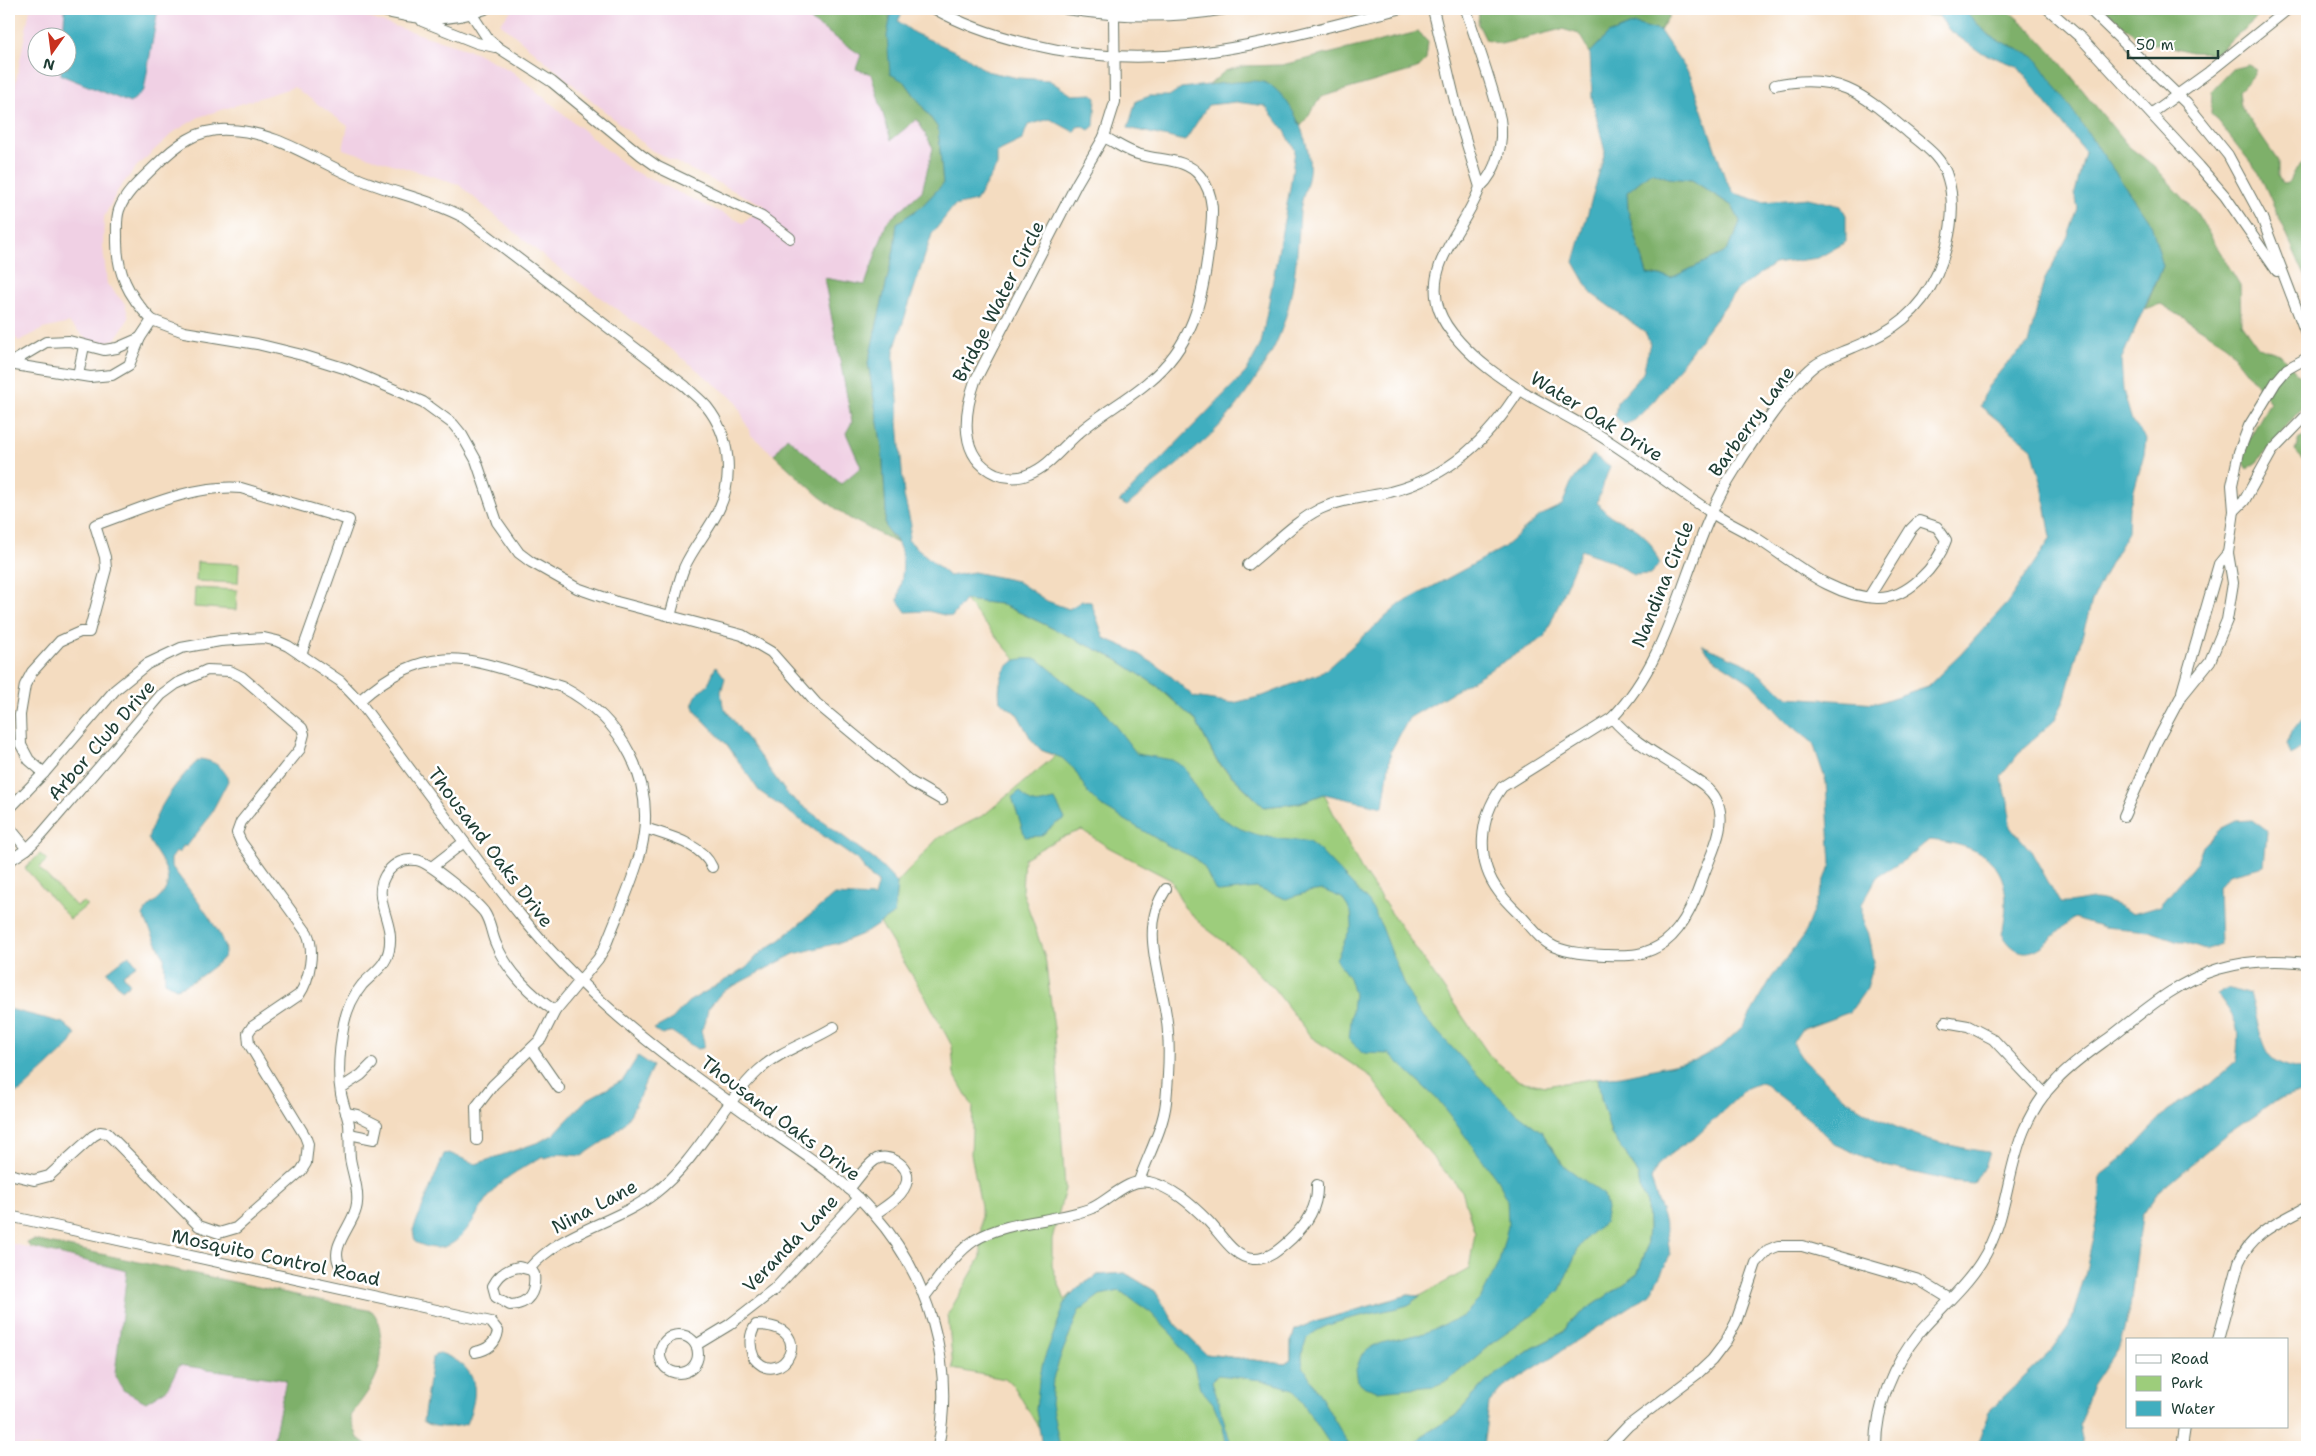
<svg xmlns="http://www.w3.org/2000/svg" width="2316" height="1456" viewBox="0 0 2316 1456" font-family="'Shantell Sans',sans-serif">
<style>
.built{fill:#f0d0e4;fill-rule:evenodd}
.green{fill:#9dcd7b;stroke:#5e8558;fill-rule:evenodd}
.forest{fill:#7eb06b;stroke:#4e7650}
.water{fill:#41aebf;stroke:#30767a;fill-rule:evenodd}
.lines{fill:none;stroke-linecap:round;stroke-linejoin:round}
.minor-casing{stroke:#6a7565;stroke-width:12}
.minor{stroke:#fff;stroke-width:10}
.labels{text-anchor:middle;stroke-width:5;stroke-linejoin:round;paint-order:stroke}
.street-label{font-size:19px;fill:#1f3d34;stroke:#fff}
</style>
<rect width="100%" height="100%" fill="#fff"/>
<filter id="ink" filterUnits="userSpaceOnUse"><feTurbulence type="fractalNoise" baseFrequency=".02" numOctaves="2"/><feDisplacementMap in="SourceGraphic" scale="10" xChannelSelector="R" yChannelSelector="G"/><feConvolveMatrix kernelMatrix="1 2 1 2 8 2 1 2 1" color-interpolation-filters="sRGB"/></filter>
<filter id="wash" filterUnits="userSpaceOnUse"><feTurbulence type="fractalNoise" baseFrequency=".0096" numOctaves="4" result="noise"/><feDisplacementMap in="SourceGraphic" scale="20" xChannelSelector="R" yChannelSelector="G"/><feGaussianBlur stdDeviation="1.12" result="paint"/><feColorMatrix in="noise" values="0 0 0 0 0 0 0 0 0 0 0 0 0 0 0 0 0 1.4 0 .05"/><feComposite in="paint" operator="in"/></filter>
<g filter="url(#wash)">
<rect width="100%" height="100%" fill="#f4dcc0"/>
<g class="built">
<path d="M30 9H341L475 52 513 72 631 170 743 223 765 206 651 150 500 23 511 11 516 9H794L862 55 871 74 891 140 917 119 933 148 922 192 887 222 865 285 824 278 852 423 846 433 861 467 842 485 787 437 774 455 751 435 736 401 661 341 548 260 458 184 343 149 348 126 294 87 199 117 174 132 137 166 118 190 104 217 103 247 107 284 125 304 129 318 115 339 105 342 88 340 69 323 43 329 19 341 9 332V117ZM38 38H68V68H38Z"/>
<polygon points="9,1243 127,1271 115,1374 123,1390 146,1402 167,1389 178,1365 286,1380 272,1447 9,1447"/>
</g>
<g class="green">
<polygon points="197,562 239,564 238,583 196,581"/>
<polygon points="195,588 237,590 236,610 194,607"/>
<path d="M965 600 1000 604 1023 614 1116 659 1157 686 1196 721 1217 762 1264 807 1300 803 1324 794 1361 869 1490 1056 1519 1081 1545 1086 1598 1078 1601 1098 1611 1134 1626 1154 1638 1176 1641 1192 1647 1203 1648 1228 1646 1251 1637 1275 1569 1322 1564 1332 1533 1348 1486 1382 1455 1416 1422 1436 1414 1447H1055L1037 1425 1015 1388 1005 1379 953 1369 948 1314 981 1257V1206L971 1154 973 1107 954 1074 952 1046 928 1001 880 923 894 914 897 883 938 838 984 815 1055 756 1041 750 1031 739 1018 715 1000 701C997 682 1002 672 1016 660ZM1082 830 1108 847 1171 880 1184 907 1202 925 1241 955 1275 990 1311 1037 1370 1076 1414 1136 1462 1191 1475 1233 1469 1269 1420 1296 1408 1295 1311 1323 1295 1330 1291 1342V1360L1285 1364 1206 1354 1176 1325 1155 1291 1125 1273 1098 1275 1077 1288 1065 1300 1052 1266V1239L1065 1189 1055 1036 1045 957 1022 890 1024 858 1060 838Z"/>
<polygon points="40,854 47,860 39,868 76,906 84,902 86,904 86,906 70,919 25,868"/>
</g>
<g class="forest">
<path d="M794 9H892L889 18 905 82 938 128 943 184 921 207 897 223 894 250 868 363 882 447 886 511C883 527 888 533 899 544L849 518 819 496 774 455 787 437 841 484 861 467 846 433 852 422 824 278 865 285 887 222 922 191 933 148 917 119 891 140 871 74 856 69 861 55Z"/>
<polygon points="1481,9 1673,9 1660,31 1635,24 1608,34 1590,53 1579,34 1562,29 1501,44 1486,40 1478,24 1479,11"/>
<polygon points="1896,9 1939,9 1939,16 1909,14"/>
<polygon points="1967,9 2006,9 2030,29 2059,61 2128,146 2154,166 2196,212 2240,285 2241,323 2258,347 2280,354 2307,384 2307,401 2258,461 2248,469 2242,460 2250,437 2270,402 2224,343 2161,304 2145,309 2163,266 2036,58 1988,35 1968,14"/>
<polygon points="2105,9 2267,9 2216,53 2191,52 2162,44 2144,44"/>
<polygon points="1418,32 1428,42 1426,60 1417,69 1321,97 1301,126 1281,95 1208,86 1225,71 1244,66 1282,65"/>
<polygon points="2248,65 2256,69 2253,76 2239,91 2241,107 2278,161 2278,176 2282,184 2288,183 2294,171 2302,163 2307,163 2307,280 2259,173 2211,113 2212,90 2232,69"/>
<polygon points="1651,172 1668,178 1692,180 1732,206 1740,221 1735,236 1724,253 1671,278 1647,274 1628,211 1627,192"/>
<polygon points="2307,435 2307,464 2295,451 2298,440"/>
<path d="M34 1240 372 1311C378 1318 379 1324 380 1332 386 1370 372 1387 350 1416L358 1438 370 1447H272L286 1380 179 1365 167 1389 146 1402 123 1390 115 1374 127 1271 30 1247 27 1242Z"/>
</g>
<g class="water">
<polygon points="65,9 158,9 144,90 130,103 61,75 61,68 68,68 68,38 63,37"/>
<path d="M892 9H904L898 21 914 33 964 55 986 71 1018 78 1049 80 1072 95 1092 94 1096 98 1094 126 1089 130 1082 126 1077 127 1074 132 1050 119 1028 125 1022 140 997 152V166L976 201 954 206 932 234 894 350C892 374 901 398 898 421L904 496 911 525 908 540 949 576 974 572 1017 581 1047 601 1069 609 1082 601 1091 602 1104 638 1130 649 1163 669 1194 697 1233 703 1263 696 1323 672 1399 605 1503 548 1541 515 1562 505 1571 483 1593 455 1610 466 1597 502C1611 522 1622 518 1639 531 1649 538 1655 553 1660 564L1650 574 1634 575 1613 562 1581 550 1545 637 1409 718 1391 751 1383 807 1324 794 1300 803 1264 807 1217 761 1196 721 1157 686 1116 659 1023 614 1000 604 965 600 952 617 928 611 906 612 898 601C900 583 907 564 899 546 893 529 882 537 886 511L882 447 868 363 894 250 897 223 921 207 943 184 938 128 905 82 890 74 887 36Z"/>
<path d="M1939 9H1967L1968 14 1988 35 2036 58 2151 224 2163 266 2121 360 2123 390 2132 421 2146 439 2144 455 2129 508 2128 532 2109 565 2092 601 2064 701 2054 721 2024 747 2001 776 2008 801 2010 826 2031 851 2060 903C2073 904 2084 899 2096 899 2109 900 2122 908 2133 914L2160 906 2197 862 2203 846 2220 829 2236 821 2252 820 2267 831 2264 866 2229 875 2218 887 2220 944 2205 950 2149 931 2103 927 2074 918C2051 936 2027 975 2002 934 2016 870 1992 846 1929 840L1906 859 1877 877 1862 904V919L1869 934 1874 962 1867 988 1850 1012 1801 1030 1793 1042C1800 1059 1806 1062 1819 1074 1826 1081 1833 1089 1841 1095 1883 1127 1938 1146 1989 1152L1985 1165 1974 1183 1950 1181 1885 1166 1834 1144 1810 1120 1762 1082 1747 1088 1697 1136 1673 1152 1658 1165 1651 1179 1667 1230 1670 1256 1650 1294 1500 1390 1489 1404 1483 1447H1414L1422 1436 1455 1416 1486 1382 1533 1348 1564 1332 1569 1322 1637 1275 1646 1251 1648 1228 1647 1203 1641 1192 1638 1176 1626 1154 1611 1134 1601 1098 1598 1078 1621 1076 1696 1060 1722 1046 1744 1025 1772 977 1803 937 1831 864 1826 782 1813 743 1784 719 1751 683 1714 659 1702 645 1748 665 1788 697 1877 703 1928 686 1961 654 2007 603 2051 538 2042 485 2032 448 1980 406 1987 388 2006 364 2028 344 2044 281 2068 236 2078 209 2075 193 2085 152 2017 66 1980 52 1949 30 1939 16Z"/>
<path d="M1635 24 1660 31 1690 75 1725 178 1734 193 1763 202 1808 198 1841 206 1846 215V242L1818 258 1774 264 1737 290 1654 401 1635 420 1624 425 1615 416 1617 402 1643 373 1650 343 1645 332 1592 294 1574 262 1605 152 1592 98 1590 53 1608 34ZM1651 172 1668 178 1692 180 1732 206 1740 221 1735 236 1724 253 1671 278 1647 274 1628 211 1627 192Z"/>
<path d="M1236 82C1244 82 1255 80 1263 82 1290 90 1313 146 1309 172 1308 186 1301 198 1300 212 1297 262 1293 319 1266 362 1257 377 1247 393 1236 407 1206 445 1164 474 1127 506L1119 502 1246 372 1261 344 1290 188 1295 150 1285 131 1265 106 1236 102 1208 105 1185 141 1128 128 1136 101 1150 96H1169L1181 88Z"/>
<path d="M1038 659 1078 692 1096 701 1137 754 1172 760 1184 767 1202 797 1218 816 1241 829 1258 835 1280 839 1309 842 1319 850 1369 902 1382 927 1404 985 1418 1011 1485 1083 1514 1111 1542 1132 1563 1165 1604 1195 1607 1209 1604 1223 1588 1236 1578 1249 1560 1290 1541 1309 1491 1344 1449 1380 1434 1386 1377 1391 1365 1387 1358 1381 1356 1370 1361 1356 1369 1349 1381 1343 1425 1333 1463 1316 1481 1298 1499 1262 1508 1226 1507 1198 1497 1179 1440 1102 1389 1054 1362 1053 1349 1039 1354 993 1349 978 1336 959 1352 925 1351 912 1342 898 1323 890 1308 892 1286 899 1256 888 1220 892 1215 890 1204 867 1193 857 1167 845 1100 805 1088 793 1074 769 1062 758 1041 750 1031 739 1018 715 1000 701C998 686 1001 665 1017 660 1023 658 1031 659 1038 659Z"/>
<polygon points="716,666 725,678 721,692 723,706 788,795 876,861 897,883 894,914 867,932 842,942 794,954 722,992 708,1009 705,1024 701,1030 704,1042 703,1048 697,1049 672,1032 662,1035 654,1029 672,1019 688,1002 746,968 761,952 780,940 834,895 874,897 878,882 866,873 860,862 759,791 728,746 696,712 693,703 697,694 708,684"/>
<polygon points="2307,714 2307,744 2291,755 2287,744 2292,731"/>
<path d="M200 759C214 761 225 767 228 781L208 819 187 846H183L180 852H176L171 859V865C180 880 233 940 224 956 221 961 214 966 210 969 199 978 189 984 176 988L165 982 164 957 143 916C147 905 159 901 164 892 176 874 155 854 148 838 157 808 177 779 200 759Z"/>
<path d="M1020 791C1033 808 1035 804 1055 800L1065 819 1055 824 1041 836 1025 837 1012 797Z"/>
<polygon points="129,955 137,965 123,975 130,984 122,990 107,972"/>
<path d="M2228 988 2250 995C2257 1012 2259 1045 2271 1057 2279 1066 2296 1068 2307 1070V1090L2277 1100 2226 1135 2156 1195 2142 1216 2130 1307 2119 1346 2093 1385 2079 1425 2084 1447H1976L1989 1411 2052 1350 2070 1325 2085 1275 2099 1209 2101 1175 2124 1157 2167 1111 2211 1083 2236 1061C2240 1025 2238 1022 2217 994Z"/>
<polygon points="9,1009 63,1023 76,1034 69,1046 21,1091 10,1094"/>
<path d="M638 1056 653 1066C642 1086 636 1112 620 1128 610 1139 594 1147 582 1156L558 1154 545 1158 543 1156C527 1166 507 1175 495 1189 471 1216 460 1265 415 1242L413 1230 417 1220 444 1154 449 1153 476 1164 539 1142 553 1135 586 1100 623 1080Z"/>
<path d="M1125 1273 1155 1291 1176 1325 1206 1354 1285 1364 1291 1360V1342L1295 1330 1311 1323 1408 1295 1420 1296C1416 1299 1412 1303 1408 1305 1384 1313 1325 1319 1309 1337 1302 1345 1301 1358 1303 1366L1350 1447H1332L1293 1389 1261 1380 1218 1375 1212 1381 1232 1447H1227L1223 1427 1213 1403 1200 1388 1194 1366 1174 1337 1150 1312 1120 1291 1100 1295 1079 1311 1060 1358 1053 1379 1051 1404 1060 1447H1042L1036 1409 1039 1382 1043 1362 1066 1301 1077 1288 1098 1275Z"/>
<path d="M440 1353C478 1366 481 1390 466 1424 454 1428 433 1429 423 1421L432 1359 435 1354Z"/>
</g>
</g>
<g filter="url(#ink)">
<g class="lines">
<defs>
<g id="minor">
<path d="M376 9C414 20 447 23 485 9"/>
<path d="M935 9C965 26 996 36 1030 44 1163 77 1270 40 1399 9"/>
<path d="M1066 9C1120 17 1171 19 1225 9"/>
<path d="M1433 9 1459 118 1480 187C1497 172 1504 141 1500 119 1492 82 1477 45 1466 9"/>
<polyline points="2048,9 2081,38 2199,166 2225,196 2277,271"/>
<polyline points="2089,9 2186,103 2228,155 2262,218 2307,336"/>
<polyline points="471,13 488,39 499,48 552,82 641,155 658,167 762,217 790,238"/>
<polyline points="422,21 477,43 495,47"/>
<polyline points="2152,113 2209,72 2288,9"/>
<path d="M1104 137C1116 143 1128 152 1141 155 1161 161 1186 158 1200 176 1217 197 1212 221 1209 245 1203 299 1193 346 1148 382 1127 400 1102 413 1081 431 1064 445 1049 467 1029 474 1019 479 1006 478 996 474 958 457 964 413 975 381L1077 183Z"/>
<polyline points="1104,137 1115,102 1114,16"/>
<path d="M1480 187C1467 227 1423 263 1439 310 1446 331 1470 354 1488 368 1521 394 1562 412 1599 435 1637 459 1672 486 1709 511 1723 521 1740 528 1756 538 1793 561 1831 597 1877 598 1907 599 1937 567 1946 540L1937 527 1919 521 1911 529 1869 597"/>
<path d="M152 320C128 296 116 271 117 237 117 228 116 219 119 210 125 193 142 179 154 167 176 145 197 128 229 130 277 131 316 162 359 179 393 193 432 200 465 218L685 386C692 393 701 400 707 407 730 436 734 476 719 509 710 529 693 547 684 568 678 583 675 600 670 616"/>
<polyline points="9,364 90,377 112,375 129,365 140,338 152,320 184,332 257,344 302,355 347,369 423,402 453,424 462,435 476,460 497,522 519,553 531,562 577,588 617,602 742,635 771,652 816,703 911,782 942,800"/>
<polyline points="9,364 46,342 69,341 104,350 117,348 140,338"/>
<polyline points="78,375 84,346"/>
<polyline points="2234,511 2244,501 2272,451 2307,415"/>
<path d="M1248 565C1271 547 1294 522 1320 509 1341 499 1367 497 1390 492 1449 477 1488 440 1520 389"/>
<polyline points="2182,692 2219,564 2228,553"/>
<path d="M359 701C435 634 476 662 562 687 623 719 657 782 641 850 633 882 617 915 605 947L598 959 555 1011 541 1039 493 1085 476 1107 477 1140"/>
<path d="M1612 718C1677 652 1685 547 1734 471 1752 442 1789 386 1814 366 1826 357 1841 353 1854 347 1892 332 1920 312 1937 274 1949 245 1957 209 1948 179 1943 158 1925 146 1909 133 1864 95 1838 71 1775 85"/>
<path d="M1612 718C1631 741 1660 756 1685 772 1696 780 1709 786 1716 799 1728 822 1714 848 1705 871 1697 895 1686 926 1665 942 1646 956 1629 956 1607 955 1590 954 1572 954 1555 947 1541 941 1532 928 1522 917 1514 909 1505 901 1499 892 1475 860 1479 818 1502 787Z"/>
<path d="M44 773 29 760 21 745 20 715 25 685 32 672 60 641 80 632H89L106 569 105 557 95 525C141 509 192 484 241 488L349 520 301 655"/>
<path d="M9 809 44 773 115 690 147 664 181 648 220 641 264 638 277 641 288 646 340 681 359 701C393 747 428 793 462 839 499 889 535 937 579 980 636 1037 703 1083 769 1130 805 1155 844 1179 873 1213 929 1276 955 1364 938 1447"/>
<polyline points="2124,816 2156,743 2180,698 2210,661 2227,620 2233,583 2228,553 2234,511 2232,485 2239,452 2249,426 2276,382 2287,369 2307,358"/>
<polyline points="9,827 27,849"/>
<path d="M645 828C668 836 701 843 712 867"/>
<path d="M9 861 27 849 40 836 161 695 176 684 207 670 230 671 242 677 302 728 304 734 300 749 241 822 237 833 241 842 307 933C315 950 310 979 299 995L252 1027 248 1033 249 1044 305 1136 308 1144 306 1163 301 1171 236 1228 219 1233 199 1226 107 1133 100 1132 93 1136 49 1176 34 1180 9 1174"/>
<polyline points="433,866 464,842"/>
<polyline points="1945,1022 1968,1026 1993,1039 2045,1094"/>
<polyline points="532,1049 559,1088"/>
<polyline points="341,1088 361,1075 372,1064"/>
<polyline points="346,1113 357,1115 377,1125 374,1139 349,1134"/>
<path d="M1139 1181C1148 1155 1163 1129 1166 1102 1168 1080 1170 1055 1168 1033 1166 984 1136 933 1166 889"/>
<path d="M849 1189C857 1180 865 1167 875 1160 888 1152 910 1165 907 1181 904 1196 886 1206 875 1214"/>
<path d="M9 1216 491 1322 498 1331C496 1344 487 1350 475 1352"/>
<path d="M340 1265C328 1246 356 1223 357 1203 359 1188 352 1172 350 1158 349 1147 350 1135 349 1124 347 1114 343 1104 341 1094 337 1072 340 1045 344 1023 347 1009 353 996 362 985 372 974 386 966 389 950 393 932 385 918 382 902 376 879 393 857 416 860 429 861 475 901 484 912 491 922 491 933 496 944 507 971 531 995 555 1011"/>
<path d="M519 1267 531 1270 534 1274C536 1291 529 1305 510 1305L496 1297 493 1286C499 1274 507 1269 519 1267Z"/>
<path d="M529 1269C561 1231 617 1223 655 1193 698 1160 720 1107 758 1071 780 1050 809 1043 834 1027"/>
<path d="M925 1296C940 1277 955 1253 975 1240 1010 1219 1054 1223 1092 1208 1110 1200 1127 1178 1149 1182 1172 1187 1192 1205 1208 1221 1221 1234 1234 1258 1253 1259 1269 1260 1281 1248 1292 1238 1307 1223 1318 1207 1317 1185"/>
<path d="M756 1325C821 1325 781 1392 754 1358 749 1347 749 1334 756 1325Z"/>
<circle cx="679" cy="1354" r="19"/>
<path d="M2218 1340 2239 1262C2252 1232 2280 1222 2307 1207"/>
<polyline points="696,1345 729,1325 774,1290 859,1198"/>
<polyline points="1608,1447 1628,1426 1697,1374 1712,1360 1725,1343 1736,1322 1756,1263 1768,1250 1778,1246 1802,1246 1919,1280 1950,1299"/>
<path d="M1876 1447C1876 1406 1893 1365 1919 1333 1939 1309 1964 1289 1981 1262 2007 1222 2006 1173 2024 1130 2032 1111 2043 1094 2057 1080 2073 1063 2094 1049 2113 1035 2145 1010 2178 981 2218 969 2248 960 2276 959 2307 963"/>
<polyline points="2182,1447 2185,1427"/>
</g>
</defs>
<use href="#minor" class="minor-casing"/>
<use href="#minor" class="minor"/>
</g>
</g>
<g class="labels">
<g class="street-label">
<text transform="translate(998 301) rotate(-63)" y="7">Bridge Water Circle</text>
<text transform="translate(1597 416) rotate(32)" y="7">Water Oak Drive</text>
<text transform="translate(1751 421) rotate(-54)" y="7">Barberry Lane</text>
<text transform="translate(1662 584) rotate(-68)" y="7">Nandina Circle</text>
<text transform="translate(101 740) rotate(-49)" y="7">Arbor Club Drive</text>
<text transform="translate(491 847) rotate(53)" y="7">Thousand Oaks Drive</text>
<text transform="translate(781 1118) rotate(37)" y="7">Thousand Oaks Drive</text>
<text transform="translate(594 1206) rotate(-28)" y="7">Nina Lane</text>
<text transform="translate(790 1243) rotate(-46)" y="7">Veranda Lane</text>
<text transform="translate(276 1257) rotate(12)" y="7">Mosquito Control Road</text>
</g>
</g>
<rect width="2316" height="1456" fill="none" stroke="#fff" stroke-width="30"/>
<rect x="2126" y="1338" width="162" height="90" fill="#ffffff" stroke="#a5b1ae"/>
<rect x="2136" y="1355" width="25" height="8" fill="#ffffff" stroke="#a5b1ae"/>
<text x="2171" y="1364" font-size="15" fill="#1f3d34">Road</text>
<rect x="2136" y="1376" width="25" height="15" fill="#9dcd7b" stroke="#a5b1ae"/>
<text x="2171" y="1388" font-size="15" fill="#1f3d34">Park</text>
<rect x="2136" y="1401" width="25" height="15" fill="#41aebf" stroke="#a5b1ae"/>
<text x="2171" y="1414" font-size="15" fill="#1f3d34">Water</text>
<g transform="translate(52 52) rotate(194)"><circle r="24" fill="#ffffff" stroke="#a5b1ae"/>
<path d="M0-4L9 19L0 12L-9 19Z" fill="#c8321e"/>
<text y="-8" font-size="14" font-weight="bold" text-anchor="middle" fill="#1f3d34">N</text>
</g>
<path d="M2128 50v8h90v-8" fill="none" stroke="#1f3d34" stroke-width="2.5"/>
<text x="2136" y="50" font-size="15" fill="#1f3d34" stroke="#ffffff" stroke-width="4" paint-order="stroke">50 m</text>
</svg>
